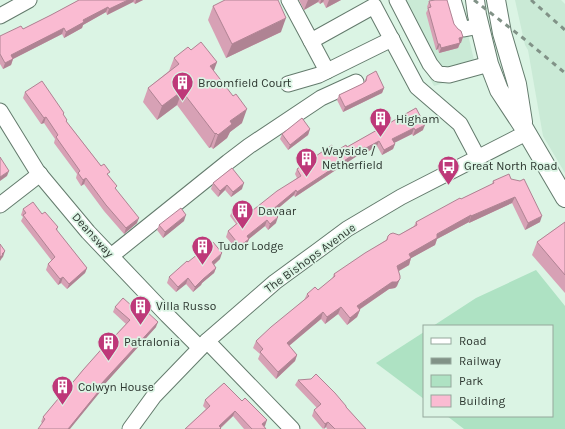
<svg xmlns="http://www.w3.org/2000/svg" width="565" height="429" viewBox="0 0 565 429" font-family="Karla,sans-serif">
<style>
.built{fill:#caead6}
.green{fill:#aee2c3}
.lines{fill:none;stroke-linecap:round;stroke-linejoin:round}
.minor-casing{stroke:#647b6d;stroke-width:17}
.major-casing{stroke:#647b6d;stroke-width:20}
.minor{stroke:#fff;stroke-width:15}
.major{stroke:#fff;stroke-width:18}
.rail{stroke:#819287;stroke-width:3;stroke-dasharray:5 5;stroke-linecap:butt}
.wall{fill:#d7a1b5}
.shaded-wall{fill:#af8393}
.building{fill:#fabbd2;stroke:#af8393}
.labels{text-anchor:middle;stroke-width:3.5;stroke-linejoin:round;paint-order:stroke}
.poi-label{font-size:12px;fill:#2d3730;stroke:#dbf4e4;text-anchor:start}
.street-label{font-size:12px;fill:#2d3730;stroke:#dbf4e4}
</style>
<rect width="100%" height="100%" fill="#dbf4e4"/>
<g class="built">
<polygon points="389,0 460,0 477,73 434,86"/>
<polygon points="515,0 561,0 565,4 565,173 543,136 528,50 525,45"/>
</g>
<g class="green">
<polygon points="536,270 565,306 565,429 464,429 447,416 552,416 552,326 433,326 476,298"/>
<polygon points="424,332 424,399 376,363"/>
</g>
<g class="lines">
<defs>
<g id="minor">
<polyline points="289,0 311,41 374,6 417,87 460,124 478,158"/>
<polyline points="397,0 430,64 438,74 449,75 489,64"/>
<polyline points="453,0 461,27 464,29 480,26"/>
<polyline points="0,16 29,0"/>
<polyline points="311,41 327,71"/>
<polyline points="288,84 319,75 392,39"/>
<polyline points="0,111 37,171 88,232 167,315 200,348"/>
<polyline points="0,205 40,174"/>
<polyline points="111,256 228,162 249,146 321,98 356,82"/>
<polyline points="207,341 292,429"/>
<polyline points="130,429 154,396 207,341 275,282 316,252 347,229 401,197 526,133"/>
</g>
<g id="major">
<polyline points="475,0 477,15 489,64 499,90 524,128 565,198"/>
<polyline points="496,0 502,33 517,84 523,122"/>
</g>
</defs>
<use href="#minor" class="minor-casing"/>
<use href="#major" class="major-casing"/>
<use href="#minor" class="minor"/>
<use href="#major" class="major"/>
<g class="rail">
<polyline points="474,0 523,38 565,73"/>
<polyline points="531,0 565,30"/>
</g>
</g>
<g class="wall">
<polygon points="79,0 143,0 135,4 133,2 107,15 106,12 83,25 82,28 64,38 62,34 13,59 11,65 3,69 0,64 0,36 23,29 51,15"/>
<polygon points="299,0 341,0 326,8 323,2 320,4 318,2 304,10"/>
<polygon points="429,1 463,37 458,48 439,53 438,49 436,50 426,13 428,9 427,7"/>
<polygon points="213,6 281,32 226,58 208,20"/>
<polygon points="191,50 217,62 213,70 242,123 230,132 227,138 213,149 211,147 209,148 177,105 157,120 143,102 148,88 169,71 174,58"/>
<polygon points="367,76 384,88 382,93 343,112 337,100 339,95 362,84 364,82"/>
<polygon points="25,92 63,115 67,120 66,121 109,176 116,190 137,223 124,234 104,211 84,184 81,186 76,178 77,174 54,143 55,139 44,123 41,124 23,98"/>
<polygon points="416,108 423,130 413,136 412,134 394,143 395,144 393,149 382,155 377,146 364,154 363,152 295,197 294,195 274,212 276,223 268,230 265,226 249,239 247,244 238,251 226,237 228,231 236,224 230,216 232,211 248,214 297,178 295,174 297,169 336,151 347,147"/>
<polygon points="310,129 308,135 288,150 280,139 282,134"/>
<polygon points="232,168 242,189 231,197 225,190 218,197 211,189 213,183"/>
<polygon points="511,179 540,222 525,230 512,203 469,223 469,222 437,239 435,245 411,258 409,265 399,271 397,286 395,288 389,289 359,310 360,310 357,317 347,325 338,314 325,324 321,319 289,346 297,355 295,361 276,379 258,359 260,354 253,348 256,341 304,300 307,294 318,290 332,279 334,274 386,240 388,236 399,235 414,226 416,222 461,199 492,184 493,181"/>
<polygon points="23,209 42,214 58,227 57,231 87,268 85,273 67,289 61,283 58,285 46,270 48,264 52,261 21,221 23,217 21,215"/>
<polygon points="184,221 163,238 157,230 159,225"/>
<polygon points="565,222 565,293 532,255 537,242"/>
<polygon points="220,259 214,265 216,268 214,273 202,283 201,285 193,292 186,284 176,292 167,283 169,277 188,262"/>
<polygon points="115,307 141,314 156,327 103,386 101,391 42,423 41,422 43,417 64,393 83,370 126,324 113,312"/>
<polygon points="298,380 346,407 366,429 327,429 326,427 323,429 312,416 314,410 317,408 295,385"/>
<polygon points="224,383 265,426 264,426 266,429 244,429 233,416 220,429 185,429 206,409 203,406 205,400"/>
</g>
<g class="shaded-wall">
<polygon points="128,0 134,0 133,2 107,15 109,9"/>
<polygon points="136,0 143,0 135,4"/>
<polygon points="308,0 319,0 318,2 304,10"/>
<polygon points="321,0 324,0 323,2 320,4"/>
<polygon points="329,0 341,0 326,8"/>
<polygon points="108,7 106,12 83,25 82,28 64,38 66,32 83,20"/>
<polygon points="286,18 281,32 226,58 232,44"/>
<polygon points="64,28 62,34 9,61 11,55"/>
<polygon points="463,37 461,43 457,44 459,38"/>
<polygon points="460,43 458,48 439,53 441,48"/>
<polygon points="438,44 440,44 438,49 436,50"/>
<polygon points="13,59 11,65 3,69 5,63"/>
<polygon points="217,62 212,76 210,66"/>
<polygon points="384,88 382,93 343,112 345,107"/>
<polygon points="182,91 177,105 157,120 162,106"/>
<polygon points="247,109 242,123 230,132 227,138 213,149 218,135 230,121"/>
<polygon points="46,117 44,123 41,124 44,118"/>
<polygon points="425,125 423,130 413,136 415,130"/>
<polygon points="414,128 412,134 390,145 392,139"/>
<polygon points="310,129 308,135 288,150 290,145"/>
<polygon points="216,133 211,147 209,148 215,134"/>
<polygon points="379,141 377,146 364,154 366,148"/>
<polygon points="395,144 393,149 382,155 384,150"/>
<polygon points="365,147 363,152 295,197 297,192"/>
<polygon points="9,171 7,176 0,181 0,177"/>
<polygon points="86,178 84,184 81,186 83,180"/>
<polygon points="244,183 242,189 231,197 233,192"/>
<polygon points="227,185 225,190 218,197 220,191"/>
<polygon points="296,190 294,195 270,215 272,210"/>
<polygon points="515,197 512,203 469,223 471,216"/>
<polygon points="186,215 184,221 163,238 165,232"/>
<polygon points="471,215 469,222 437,239 435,245 406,261 409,254 437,234"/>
<polygon points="542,216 540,222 525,230 528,223"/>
<polygon points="278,217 276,223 268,230 270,224"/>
<polygon points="139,218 137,223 124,234 126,228"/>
<polygon points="267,220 265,226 245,242 247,236"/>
<polygon points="249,239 247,244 238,251 240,246"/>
<polygon points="5,251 3,257 2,258 0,261 0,257 2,254"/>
<polygon points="222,253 220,259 210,268 212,262"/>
<polygon points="411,258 409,265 395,273 397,266"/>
<polygon points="87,268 85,273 67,289 69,284"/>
<polygon points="216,268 214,273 202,283 201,285 193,292 195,287 203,279"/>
<polygon points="63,277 61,283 58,285 60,279"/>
<polygon points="188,278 186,284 176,292 178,287"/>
<polygon points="400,279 397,286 395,288 389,289 354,313 357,306 392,282"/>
<polygon points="341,307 338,314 325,324 327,317"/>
<polygon points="360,310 357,317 347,325 350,318"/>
<polygon points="323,312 321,319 284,350 287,343"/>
<polygon points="158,322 156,327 103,386 101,391 70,429 68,429 101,384"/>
<polygon points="297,355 295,361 276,379 278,372"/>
<polygon points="235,411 233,416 219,429 219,426"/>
<polygon points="267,420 265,426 261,429 262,424"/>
<polygon points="328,422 326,427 324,429 325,424"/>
</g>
<g class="building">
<polygon points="79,0 128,0 109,9 108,7 83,20 84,22 66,32 64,28 11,55 13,59 5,63 0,54 0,36 21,26 23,29 51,15"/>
<polygon points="225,0 278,0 286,18 232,44 213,6"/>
<polygon points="435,0 447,0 454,24 458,29 461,31 463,37 459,38 460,43 441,48 440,44 438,44 428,8 431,7 429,1"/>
<polygon points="201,42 217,62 210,66 233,96 236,94 247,109 230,121 232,124 218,135 216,133 215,134 182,91 162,106 148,88 179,64 174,58 188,47 191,50"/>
<polygon points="376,71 384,88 345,107 339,95 362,84 366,81 367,76"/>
<polygon points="42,81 64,113 63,114 67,120 66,121 101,166 104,164 110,172 107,174 117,186 115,188 139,218 126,228 106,205 86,178 83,180 78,173 80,171 56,137 58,135 46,117 44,118 25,92"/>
<polygon points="416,108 425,125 415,130 414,128 392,139 395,144 384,150 379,141 366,148 365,147 297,192 296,190 272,210 278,217 270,224 267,220 247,236 249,239 240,246 228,231 240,221 232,211 240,204 248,214 277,191 301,176 297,169 332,145 336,151 346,145 347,147"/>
<polygon points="302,118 310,129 290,145 282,134"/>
<polygon points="0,157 9,171 0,177"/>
<polygon points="232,168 244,183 233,192 227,185 220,191 213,183"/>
<polygon points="509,174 511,179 520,181 524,179 542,216 528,223 515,197 471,216 471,215 437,234 437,238 409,254 411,258 397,266 400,276 400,279 397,282 392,282 357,306 360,310 350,318 341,307 327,317 323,312 287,343 297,355 278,372 260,352 263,349 256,341 271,327 309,296 307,294 315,287 318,290 335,276 334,274 365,253 387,240 388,236 390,234 393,233 399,235 417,225 416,222 460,198 461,199 494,183 493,181"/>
<polygon points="33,202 42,214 45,212 58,227 56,229 87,268 69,284 63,277 60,279 48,264 55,257 23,215 26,213 23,209"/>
<polygon points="181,208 186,215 165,232 159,225"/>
<polygon points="565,222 565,275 537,242"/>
<polygon points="213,242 222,253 212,262 216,268 203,279 195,287 188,278 178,287 169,277 187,261 188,262"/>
<polygon points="0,244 5,251 2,254 3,255 0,257"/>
<polygon points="123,298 141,314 145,310 158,322 101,384 103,386 68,429 38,429 45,419 43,417 63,393 64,393 83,370 114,335 115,336 130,320 115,307"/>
<polygon points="316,374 335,393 346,406 346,407 366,429 335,429 328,422 325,424 314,410 321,404 298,380 311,379"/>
<polygon points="224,383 242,401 245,398 267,420 262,424 266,429 252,429 235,411 219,426 221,428 220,429 185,429 210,406 205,400"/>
</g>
<defs>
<symbol id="building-pin" viewBox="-11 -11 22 30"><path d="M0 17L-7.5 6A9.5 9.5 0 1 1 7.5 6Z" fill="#be3879" stroke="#dbf4e4"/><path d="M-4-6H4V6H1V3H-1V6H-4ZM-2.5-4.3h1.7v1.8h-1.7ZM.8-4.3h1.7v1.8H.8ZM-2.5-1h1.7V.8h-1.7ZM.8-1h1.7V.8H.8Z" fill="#fff"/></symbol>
<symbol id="bus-pin" viewBox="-11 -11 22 30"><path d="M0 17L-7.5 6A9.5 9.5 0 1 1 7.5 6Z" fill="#be3879" stroke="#dbf4e4"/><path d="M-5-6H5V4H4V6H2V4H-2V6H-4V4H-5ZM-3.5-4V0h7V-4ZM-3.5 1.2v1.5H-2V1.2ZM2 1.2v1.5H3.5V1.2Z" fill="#fff"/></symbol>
</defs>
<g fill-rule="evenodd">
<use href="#building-pin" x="170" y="70" width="25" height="34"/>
<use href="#building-pin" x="368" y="106" width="25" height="34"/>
<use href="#building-pin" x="294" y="146" width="25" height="34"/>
<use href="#bus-pin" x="436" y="154" width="25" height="34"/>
<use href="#building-pin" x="230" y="198" width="25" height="34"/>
<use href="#building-pin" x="190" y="234" width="25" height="34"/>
<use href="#building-pin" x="128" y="294" width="25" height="34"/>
<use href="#building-pin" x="96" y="330" width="25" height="34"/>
<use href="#building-pin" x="50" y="374" width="25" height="34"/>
</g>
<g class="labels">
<g class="poi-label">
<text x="198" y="87">Broomfield Court</text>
<text x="396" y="123">Higham</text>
<text x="322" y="155">Wayside /<tspan x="322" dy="14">Netherfield</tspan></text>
<text x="464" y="170">Great North Road</text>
<text x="258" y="215">Davaar</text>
<text x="218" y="250">Tudor Lodge</text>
<text x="156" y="310">Villa Russo</text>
<text x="124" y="346">Patralonia</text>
<text x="78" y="391">Colwyn House</text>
</g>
<g class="street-label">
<text transform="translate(93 235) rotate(48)" y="4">Deansway</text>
<text transform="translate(310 258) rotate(-36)" y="4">The Bishops Avenue</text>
</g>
</g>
<rect x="423" y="325" width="130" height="92" fill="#dbf4e4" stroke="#95a89c"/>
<rect x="431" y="338" width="20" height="6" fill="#ffffff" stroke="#95a89c"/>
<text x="459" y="345" font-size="12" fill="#2d3730">Road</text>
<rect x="431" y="358" width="20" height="6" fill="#819287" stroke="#95a89c"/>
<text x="459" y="365" font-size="12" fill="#2d3730">Railway</text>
<rect x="431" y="375" width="20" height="12" fill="#aee2c3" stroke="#95a89c"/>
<text x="459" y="385" font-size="12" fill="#2d3730">Park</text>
<rect x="431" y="395" width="20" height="12" fill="#fabbd2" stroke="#95a89c"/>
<text x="459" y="405" font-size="12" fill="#2d3730">Building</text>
</svg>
